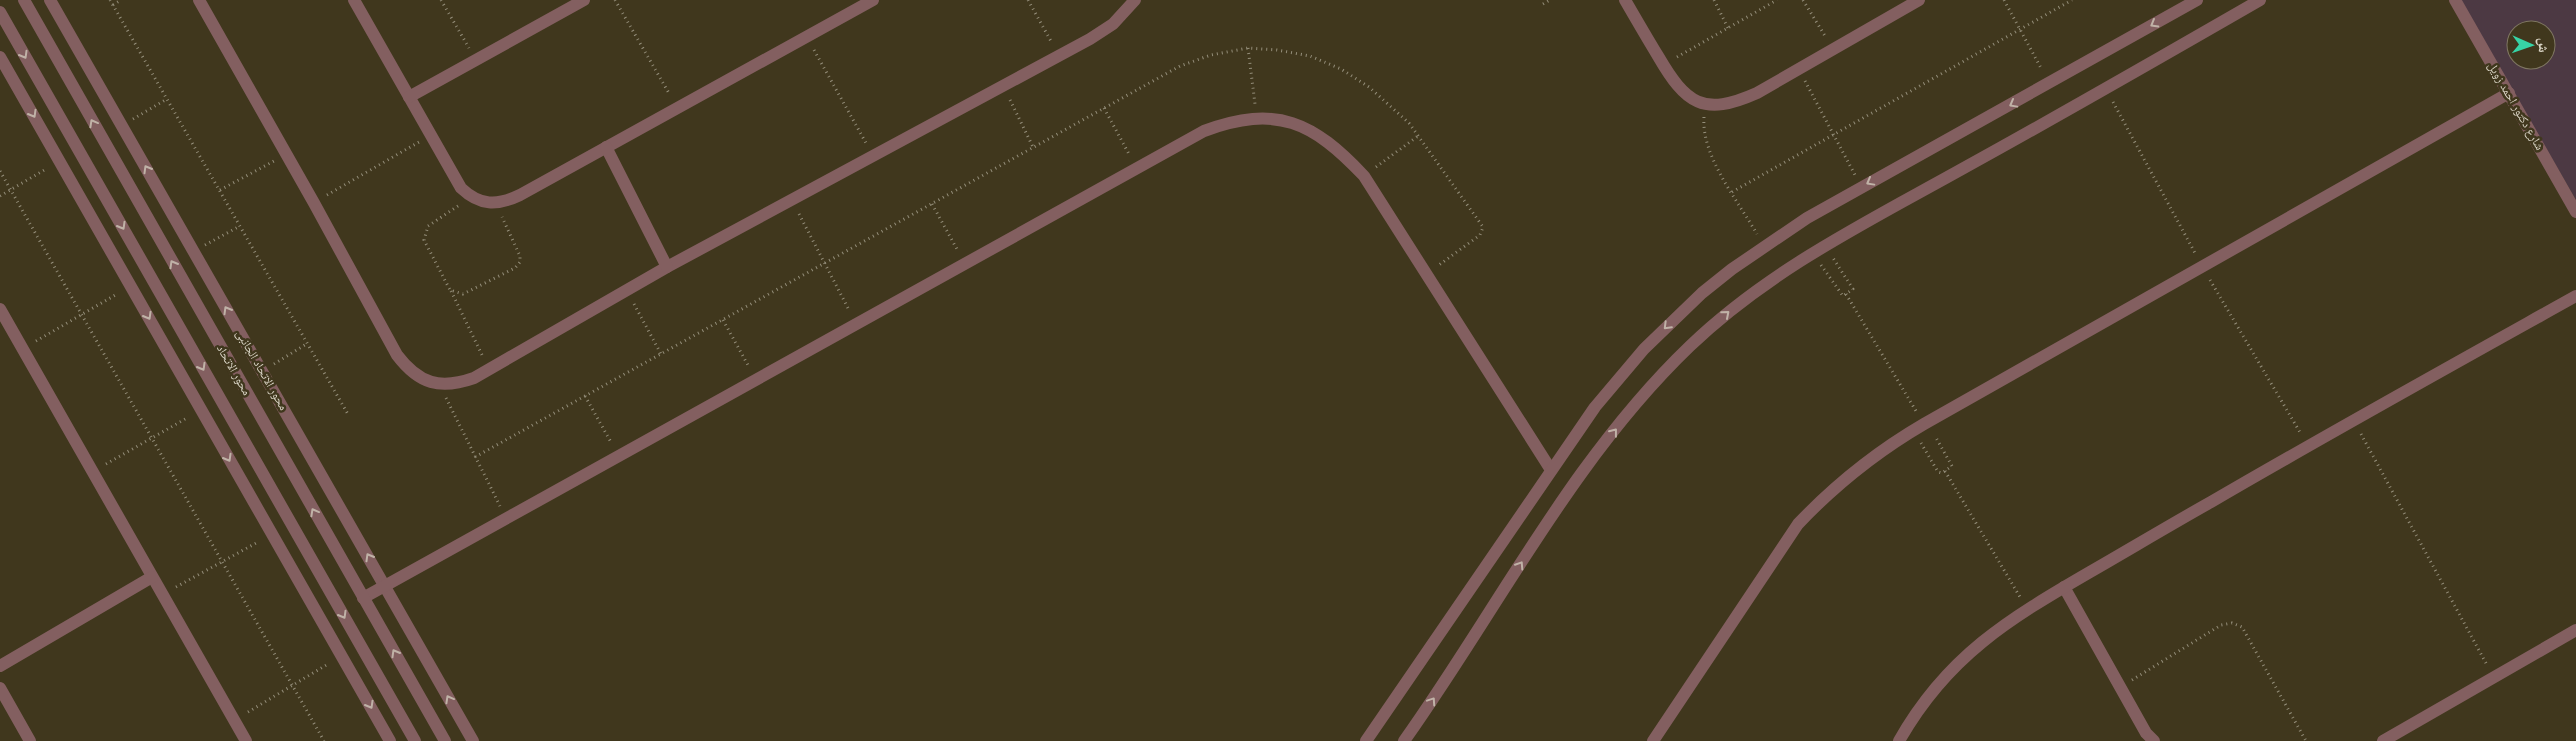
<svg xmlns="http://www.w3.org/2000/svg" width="2576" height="741" viewBox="0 0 2576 741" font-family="Lora,'Noto Naskh Arabic',serif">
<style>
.commercial{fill:#4c3943;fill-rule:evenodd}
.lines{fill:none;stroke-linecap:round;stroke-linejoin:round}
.path{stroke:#948e7a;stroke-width:3;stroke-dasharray:1 4;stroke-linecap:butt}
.minor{stroke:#835f60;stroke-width:12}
.tertiary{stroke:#835f60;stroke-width:12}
.oneway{stroke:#c0b2a7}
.labels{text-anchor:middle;stroke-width:5;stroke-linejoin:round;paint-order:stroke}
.street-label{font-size:12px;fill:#dad5c6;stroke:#40371d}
</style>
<rect width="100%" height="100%" fill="#40371d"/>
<path class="commercial" d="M2460 0H2576V200ZM2516 30H2546V60H2516Z"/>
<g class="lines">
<g class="path">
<polyline points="110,0 349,416"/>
<polyline points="441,0 469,48"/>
<polyline points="615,0 670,95"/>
<polyline points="1028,0 1052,43"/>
<polyline points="1714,0 1728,28"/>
<polyline points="1803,0 1825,36"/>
<polyline points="2004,0 2042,70"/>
<polyline points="1543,4 1550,0"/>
<polyline points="113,5 121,0"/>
<polyline points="1248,48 1255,104"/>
<polyline points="814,50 866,143"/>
<polyline points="1677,57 1777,0"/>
<polyline points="1805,81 1855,175"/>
<polyline points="1010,100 1033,147"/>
<polyline points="2113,102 2195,253"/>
<polyline points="1104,108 1130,156"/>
<path d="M1704 117C1701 156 1738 201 1757 234"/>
<polyline points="133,119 167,99"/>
<polyline points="1376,167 1418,136"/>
<polyline points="0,171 324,741"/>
<polyline points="220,190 274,161"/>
<polyline points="1732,192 2072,0"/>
<polyline points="327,195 419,142"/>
<polyline points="0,196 46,169"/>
<polyline points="932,204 958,251"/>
<polyline points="458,206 428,226 424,240 450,290 463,294 515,268 520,262 520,256 502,217"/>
<polyline points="799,214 849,310"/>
<polyline points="205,245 240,226"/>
<polyline points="1821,265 1843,296 1853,289 1833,258"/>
<polyline points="2210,280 2301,434"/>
<polyline points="451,291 483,357"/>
<polyline points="1846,294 1916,411"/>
<polyline points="634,304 661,354"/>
<polyline points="723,320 749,367"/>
<polyline points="36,341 117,294"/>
<polyline points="274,364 308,343"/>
<polyline points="585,396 612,444"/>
<polyline points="446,398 500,506"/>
<polyline points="2361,434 2487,665"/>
<polyline points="1921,443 1938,472 1942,473 1952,466 1935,436"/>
<polyline points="475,457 1180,66 1211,55 1248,48 1277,50 1310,56 1341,69 1369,87 1409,123 1483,227 1480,235 1439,265"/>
<polyline points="106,464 187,418"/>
<polyline points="1945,471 2020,597"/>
<polyline points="176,587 258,542"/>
<polyline points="2132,680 2221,625 2232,623 2242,627 2306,741"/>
<polyline points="248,712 328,664"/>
</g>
<g class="minor">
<polyline points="50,0 473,741"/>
<path d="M199 0 314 203 397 355C419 384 440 390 474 378L667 267 1090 39 1113 24 1135 0"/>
<path d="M354 0 461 188C480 206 497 206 520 195L873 0"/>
<path d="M1625 0C1636 19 1647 38 1658 56 1686 104 1703 117 1757 93L1919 0"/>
<polyline points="2455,0 2576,212"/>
<polyline points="0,57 390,741"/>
<polyline points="409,97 584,0"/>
<polyline points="606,147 667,267"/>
<polyline points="0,309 246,741"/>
<polyline points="2064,587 2146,733 2154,741"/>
<path d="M363 598 1204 131C1277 104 1313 122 1364 176L1551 470"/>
<polyline points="0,666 152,577"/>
<polyline points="0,688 30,741"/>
<path d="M1653 741 1798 524C1836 484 1876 452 1924 424L2509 93"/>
<path d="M1899 741C1947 656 2009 619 2090 572 2130 549 2170 525 2211 502 2331 432 2454 364 2576 296"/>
<polyline points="2383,741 2576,630"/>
</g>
<g class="tertiary">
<polyline points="24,0 445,741"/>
<polyline points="0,12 415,741"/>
<polyline points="1366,741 1595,407 1644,349 1702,293 1732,269 1807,218 2197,0"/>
<path d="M1404 741C1498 609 1572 459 1690 346 1769 270 1867 222 1962 169 2062 114 2161 57 2260 0"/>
</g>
</g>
<defs><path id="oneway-chevron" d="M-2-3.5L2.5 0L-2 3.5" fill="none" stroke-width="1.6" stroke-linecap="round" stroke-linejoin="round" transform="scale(1.25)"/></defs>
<g class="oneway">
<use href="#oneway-chevron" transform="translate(2154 24) rotate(150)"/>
<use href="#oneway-chevron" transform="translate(24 55) rotate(60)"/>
<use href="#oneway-chevron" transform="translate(2013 104) rotate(151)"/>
<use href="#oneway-chevron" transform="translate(33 114) rotate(60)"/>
<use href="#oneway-chevron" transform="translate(93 123) rotate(-119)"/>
<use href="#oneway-chevron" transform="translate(147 169) rotate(-120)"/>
<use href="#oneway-chevron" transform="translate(1870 182) rotate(151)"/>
<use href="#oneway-chevron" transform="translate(122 226) rotate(60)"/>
<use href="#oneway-chevron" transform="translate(173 264) rotate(-120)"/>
<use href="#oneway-chevron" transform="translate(227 310) rotate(-120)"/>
<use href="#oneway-chevron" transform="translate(1726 314) rotate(-41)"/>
<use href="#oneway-chevron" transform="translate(148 316) rotate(60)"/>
<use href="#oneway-chevron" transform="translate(1667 326) rotate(135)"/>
<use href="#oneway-chevron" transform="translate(202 367) rotate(60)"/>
<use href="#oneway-chevron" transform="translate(1614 432) rotate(-52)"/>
<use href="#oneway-chevron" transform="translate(228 458) rotate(60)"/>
<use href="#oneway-chevron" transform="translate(314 512) rotate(-119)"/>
<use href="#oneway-chevron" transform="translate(369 557) rotate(-120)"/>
<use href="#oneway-chevron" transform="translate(1520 565) rotate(-57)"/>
<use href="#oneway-chevron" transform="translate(343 615) rotate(60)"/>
<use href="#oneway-chevron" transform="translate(395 653) rotate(-120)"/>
<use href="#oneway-chevron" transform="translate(449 699) rotate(-119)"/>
<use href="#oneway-chevron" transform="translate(1432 701) rotate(-56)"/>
<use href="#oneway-chevron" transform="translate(370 705) rotate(60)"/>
</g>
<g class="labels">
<g class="street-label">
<text transform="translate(2516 106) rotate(60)" y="4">شارع دكتور احمد زويل</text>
<text transform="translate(234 370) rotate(60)" y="4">محور الاتحاد</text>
<text transform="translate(262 370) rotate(60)" y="4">محور الاتحاد الجانبى</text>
</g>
</g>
<g transform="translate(2531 45) rotate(92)"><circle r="24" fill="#40371d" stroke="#7e7661"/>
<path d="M0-4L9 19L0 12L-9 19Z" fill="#37d4a6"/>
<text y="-8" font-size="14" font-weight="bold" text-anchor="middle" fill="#dad5c6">ش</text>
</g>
</svg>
